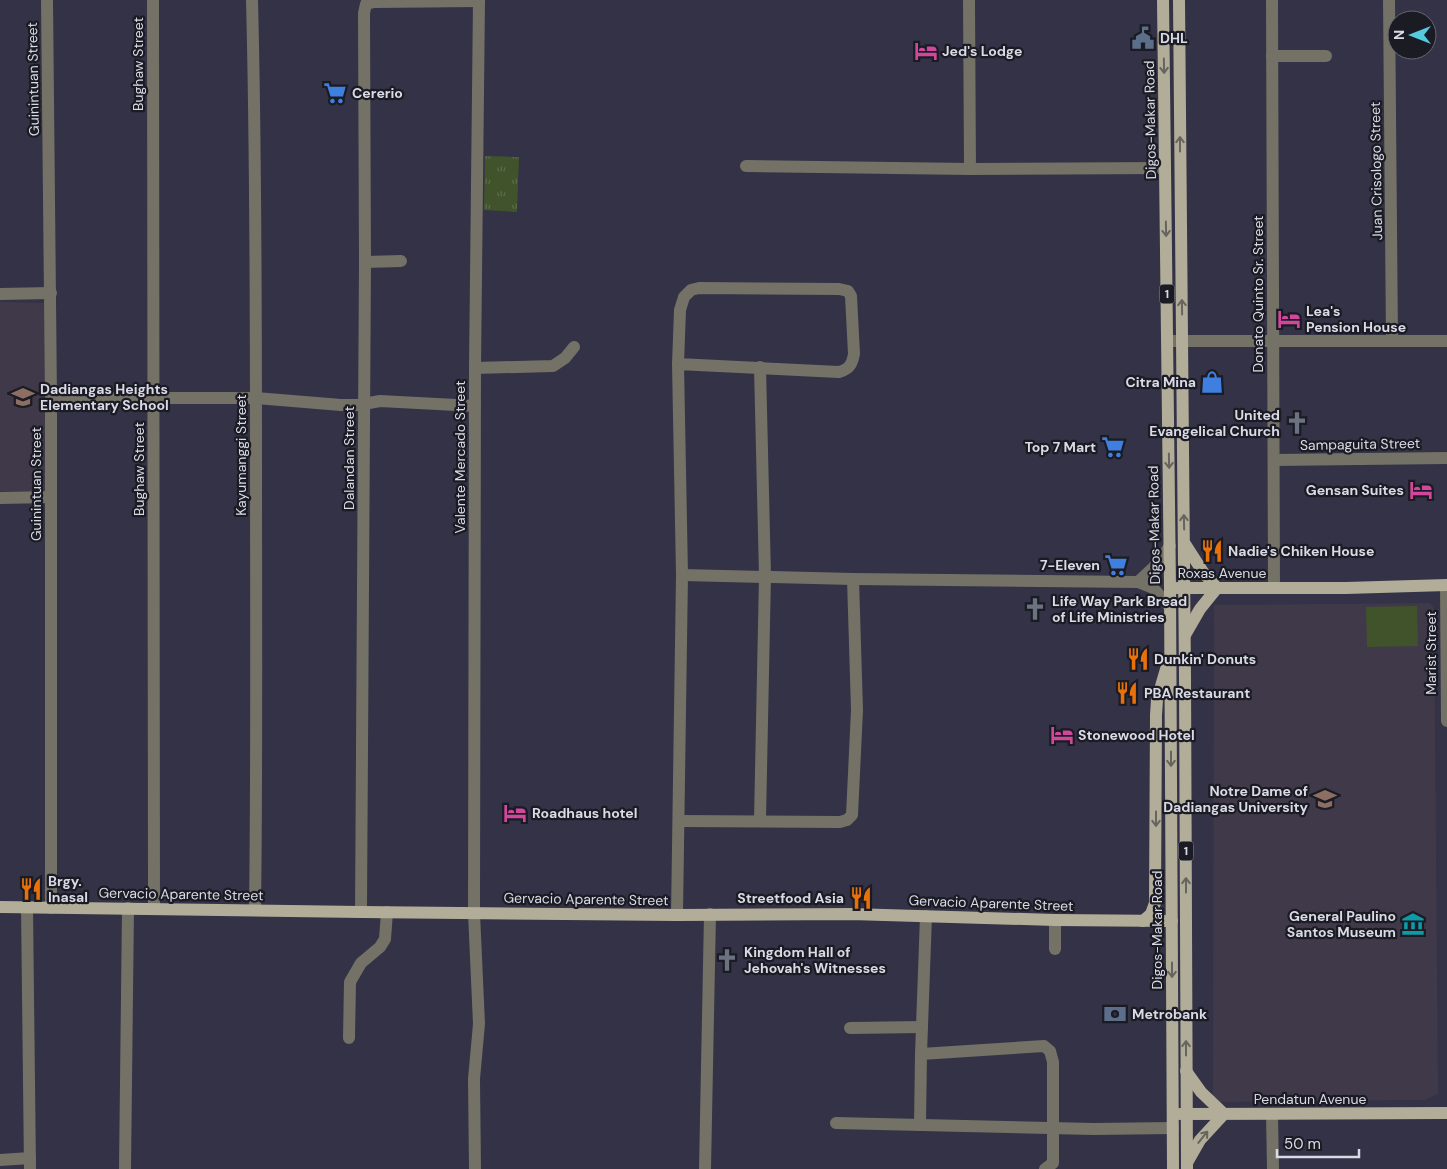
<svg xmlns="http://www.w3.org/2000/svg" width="1447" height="1169" viewBox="0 0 1447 1169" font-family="'DM Sans',sans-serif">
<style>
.education{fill:#403949}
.park{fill:url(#park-tufts)}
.pitch{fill:#41532b}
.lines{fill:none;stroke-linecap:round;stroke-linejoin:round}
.minor{stroke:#747167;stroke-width:12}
.major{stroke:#b2ad98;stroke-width:12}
.oneway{stroke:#66645e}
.labels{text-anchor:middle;stroke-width:4.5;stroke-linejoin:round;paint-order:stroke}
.shield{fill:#1b1b24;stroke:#a1a1ac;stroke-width:1}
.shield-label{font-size:12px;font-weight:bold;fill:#dadae7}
.poi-label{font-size:14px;font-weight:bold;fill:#dadae7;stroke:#1b1b24;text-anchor:start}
.street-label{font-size:14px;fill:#dadae7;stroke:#1b1b24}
</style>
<defs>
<pattern id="park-tufts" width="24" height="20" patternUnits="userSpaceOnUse" patternTransform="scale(1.25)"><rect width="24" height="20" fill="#41532b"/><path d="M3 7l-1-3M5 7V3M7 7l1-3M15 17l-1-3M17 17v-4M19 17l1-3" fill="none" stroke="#5c6b4a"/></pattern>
</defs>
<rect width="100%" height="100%" fill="#333246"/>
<g class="education">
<polygon points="0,302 47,303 46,491 0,491"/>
<polygon points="1430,603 1434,608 1438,1094 1425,1100 1217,1102 1213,1097 1214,605"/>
</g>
<polygon class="park" points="485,156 519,157 517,212 484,210"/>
<polygon class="pitch" points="1417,606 1418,646 1367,647 1366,607"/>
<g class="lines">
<g class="minor">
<polyline points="47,0 51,398 51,908"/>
<polyline points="153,0 154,908"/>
<path d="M252 0C256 154 256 308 256 462 256 611 257 761 255 910"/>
<polyline points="969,0 970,169"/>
<polyline points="1272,0 1274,588"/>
<polyline points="1389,0 1392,341"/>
<polyline points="1272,56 1326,56"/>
<polyline points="746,166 970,169 1165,168"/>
<polyline points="365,262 401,261"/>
<polyline points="0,294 51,293"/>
<polyline points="1167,341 1447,341"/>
<polyline points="760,367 765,576 760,820"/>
<polyline points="475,368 553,366 565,358 574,347"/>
<polyline points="51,398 256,398 341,405 358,405 380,401 475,406"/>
<polyline points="1274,460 1447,458"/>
<polyline points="0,498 50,497"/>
<polyline points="682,575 853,579 1138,582 1153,588 1170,607"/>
<polyline points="1138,582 1156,565 1170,546"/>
<polyline points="1446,586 1447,721"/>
<polyline points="679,821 840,822 847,820 852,815 857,710 853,579"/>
<polyline points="27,907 30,1169"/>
<polyline points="361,912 365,262 364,13 366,4 374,2 479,1"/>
<path d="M677 915 682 575 678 364 680 310 684 297 691 290 699 288 839 289 848 291 851 296 854 354C852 365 849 369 839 372L678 364"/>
<polyline points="1055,920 1055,949"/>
<polyline points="850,1028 922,1027"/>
<polyline points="349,1038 350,982 361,963 380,947 385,939 387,912"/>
<polyline points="921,1054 1044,1046 1050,1051 1053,1062 1053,1163 1045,1169"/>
<polyline points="1272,1114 1273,1169"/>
<polyline points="836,1123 1094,1129 1173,1128"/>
<polyline points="920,1125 921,1054 926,916"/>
<polyline points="0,1160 30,1158"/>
<polyline points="125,1169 128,908"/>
<polyline points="475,1169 474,1079 479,1024 474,913 475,368 479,0"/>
<polyline points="705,1169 710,914"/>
</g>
<g class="major">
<polyline points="1163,0 1170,588 1173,1169"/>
<polyline points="1179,0 1185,676 1187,1169"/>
<polyline points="1185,544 1203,572 1217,588"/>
<polyline points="1177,588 1346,588 1447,585"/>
<polyline points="1185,635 1200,609 1217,588"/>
<polyline points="0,907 361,912 677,915 851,914 1055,920 1172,921"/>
<polyline points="1143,921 1151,914 1155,903 1156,715 1157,700 1166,669"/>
<polyline points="1186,1071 1201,1092 1224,1114"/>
<polyline points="1180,1114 1447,1113"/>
<polyline points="1188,1161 1200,1140 1224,1114"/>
</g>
</g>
<defs><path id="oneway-shaft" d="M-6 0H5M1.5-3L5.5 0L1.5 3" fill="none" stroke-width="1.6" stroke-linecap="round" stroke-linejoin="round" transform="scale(1.25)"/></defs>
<g class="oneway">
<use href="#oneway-shaft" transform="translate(1164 66) rotate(89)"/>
<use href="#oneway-shaft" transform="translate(1180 144) rotate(-90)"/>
<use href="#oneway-shaft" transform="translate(1166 229) rotate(89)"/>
<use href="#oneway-shaft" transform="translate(1182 307) rotate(-91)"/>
<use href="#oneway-shaft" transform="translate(1169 461) rotate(89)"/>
<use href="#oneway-shaft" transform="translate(1184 522) rotate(-91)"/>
<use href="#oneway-shaft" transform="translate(1171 759) rotate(90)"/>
<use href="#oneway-shaft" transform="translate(1156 819) rotate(90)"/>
<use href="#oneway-shaft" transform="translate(1186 885) rotate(-90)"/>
<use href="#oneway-shaft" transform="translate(1172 970) rotate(90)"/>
<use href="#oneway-shaft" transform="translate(1186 1048) rotate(-90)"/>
<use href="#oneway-shaft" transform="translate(1203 1137) rotate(-51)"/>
</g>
<defs>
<symbol id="civic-bare" viewBox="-9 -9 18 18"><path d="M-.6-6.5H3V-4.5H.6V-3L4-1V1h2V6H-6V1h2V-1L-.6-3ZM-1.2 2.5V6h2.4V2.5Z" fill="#5c6f8a" stroke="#1b1b24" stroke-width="2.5" paint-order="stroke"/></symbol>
<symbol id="hotel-bare" viewBox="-9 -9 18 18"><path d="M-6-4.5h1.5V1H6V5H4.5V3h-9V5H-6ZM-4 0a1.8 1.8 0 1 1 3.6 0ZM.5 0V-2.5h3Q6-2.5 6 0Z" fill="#d1479c" stroke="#1b1b24" stroke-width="2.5" paint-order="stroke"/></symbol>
<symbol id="supermarket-bare" viewBox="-9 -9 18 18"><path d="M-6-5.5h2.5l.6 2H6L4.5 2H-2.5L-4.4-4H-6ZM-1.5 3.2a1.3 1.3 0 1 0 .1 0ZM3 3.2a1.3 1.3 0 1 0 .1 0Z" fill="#3f7fe0" stroke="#1b1b24" stroke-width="2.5" paint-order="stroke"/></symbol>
<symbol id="shop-bare" viewBox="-9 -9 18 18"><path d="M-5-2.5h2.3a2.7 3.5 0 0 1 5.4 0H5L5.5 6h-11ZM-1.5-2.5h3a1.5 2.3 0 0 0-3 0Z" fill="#3f7fe0" stroke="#1b1b24" stroke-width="2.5" paint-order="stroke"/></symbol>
<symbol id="school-bare" viewBox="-9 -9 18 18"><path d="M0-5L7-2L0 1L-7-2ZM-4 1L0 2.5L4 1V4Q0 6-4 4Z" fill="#8d6e63" stroke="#1b1b24" stroke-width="2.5" paint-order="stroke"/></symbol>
<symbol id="church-bare" viewBox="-9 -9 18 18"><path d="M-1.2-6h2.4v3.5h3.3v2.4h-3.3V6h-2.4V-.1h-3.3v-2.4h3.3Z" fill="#6b7280" stroke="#1b1b24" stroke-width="2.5" paint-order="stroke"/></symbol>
<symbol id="restaurant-bare" viewBox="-9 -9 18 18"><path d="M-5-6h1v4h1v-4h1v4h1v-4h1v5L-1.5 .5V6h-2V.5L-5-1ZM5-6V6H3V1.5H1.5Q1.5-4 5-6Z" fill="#e8710a" stroke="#1b1b24" stroke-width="2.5" paint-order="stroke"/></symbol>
<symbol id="university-bare" viewBox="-9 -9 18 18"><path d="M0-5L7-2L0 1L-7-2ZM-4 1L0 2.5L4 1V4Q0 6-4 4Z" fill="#8d6e63" stroke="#1b1b24" stroke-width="2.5" paint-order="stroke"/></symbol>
<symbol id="museum-bare" viewBox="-9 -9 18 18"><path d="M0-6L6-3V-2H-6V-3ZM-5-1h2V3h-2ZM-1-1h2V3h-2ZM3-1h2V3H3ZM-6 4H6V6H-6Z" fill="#0f9aa8" stroke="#1b1b24" stroke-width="2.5" paint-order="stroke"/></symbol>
<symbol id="bank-bare" viewBox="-9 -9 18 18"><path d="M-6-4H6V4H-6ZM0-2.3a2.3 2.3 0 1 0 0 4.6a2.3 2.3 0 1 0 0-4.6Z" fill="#5c6f8a" stroke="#1b1b24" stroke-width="2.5" paint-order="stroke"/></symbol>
</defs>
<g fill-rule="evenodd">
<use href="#civic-bare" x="1127" y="22" width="32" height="32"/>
<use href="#hotel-bare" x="910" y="35" width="32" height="32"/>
<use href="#supermarket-bare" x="319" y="77" width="32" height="32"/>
<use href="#hotel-bare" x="1273" y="303" width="32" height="32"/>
<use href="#shop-bare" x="1196" y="366" width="32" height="32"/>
<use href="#school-bare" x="7" y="381" width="32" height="32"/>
<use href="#church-bare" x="1281" y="407" width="32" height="32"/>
<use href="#supermarket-bare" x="1097" y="431" width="32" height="32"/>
<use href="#hotel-bare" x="1405" y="474" width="32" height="32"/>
<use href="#restaurant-bare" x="1196" y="535" width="32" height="32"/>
<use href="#supermarket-bare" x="1100" y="549" width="32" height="32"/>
<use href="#church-bare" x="1019" y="593" width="32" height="32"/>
<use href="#restaurant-bare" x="1122" y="643" width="32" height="32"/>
<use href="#restaurant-bare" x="1111" y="677" width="32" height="32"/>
<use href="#hotel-bare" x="1046" y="719" width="32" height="32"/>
<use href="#university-bare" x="1309" y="783" width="32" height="32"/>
<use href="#hotel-bare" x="499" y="797" width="32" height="32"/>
<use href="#restaurant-bare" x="15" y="873" width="32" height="32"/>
<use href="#restaurant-bare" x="845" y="882" width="32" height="32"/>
<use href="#museum-bare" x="1397" y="908" width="32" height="32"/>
<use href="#church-bare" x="711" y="944" width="32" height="32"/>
<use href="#bank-bare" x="1099" y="998" width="32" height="32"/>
</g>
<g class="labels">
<g class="shield">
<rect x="1159.5" y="284.5" width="15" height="19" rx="4"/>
<rect x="1178.5" y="841.5" width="15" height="19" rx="4"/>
</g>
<g class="shield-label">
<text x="1167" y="298">1</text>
<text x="1186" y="855">1</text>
</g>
<g class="poi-label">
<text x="1160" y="43">DHL</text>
<text x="942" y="56">Jed's Lodge</text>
<text x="352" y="98">Cererio</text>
<text x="1306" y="316">Lea's<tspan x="1306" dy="16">Pension House</tspan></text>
<text x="1196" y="387" text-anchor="end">Citra Mina</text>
<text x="40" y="394">Dadiangas Heights<tspan x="40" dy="16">Elementary School</tspan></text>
<text x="1280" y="420" text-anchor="end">United<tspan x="1280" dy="16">Evangelical Church</tspan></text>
<text x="1096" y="452" text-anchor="end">Top 7 Mart</text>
<text x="1404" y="495" text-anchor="end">Gensan Suites</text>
<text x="1228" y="556">Nadie's Chiken House</text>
<text x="1100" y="570" text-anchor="end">7-Eleven</text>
<text x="1052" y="606">Life Way Park Bread<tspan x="1052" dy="16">of Life Ministries</tspan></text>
<text x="1154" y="664">Dunkin' Donuts</text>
<text x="1144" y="698">PBA Restaurant</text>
<text x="1078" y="740">Stonewood Hotel</text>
<text x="1308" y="796" text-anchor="end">Notre Dame of<tspan x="1308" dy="16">Dadiangas University</tspan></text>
<text x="532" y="818">Roadhaus hotel</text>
<text x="48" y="886">Brgy.<tspan x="48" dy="16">Inasal</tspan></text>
<text x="844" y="903" text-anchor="end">Streetfood Asia</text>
<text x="1396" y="921" text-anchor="end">General Paulino<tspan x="1396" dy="16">Santos Museum</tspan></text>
<text x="744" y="957">Kingdom Hall of<tspan x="744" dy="16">Jehovah's Witnesses</tspan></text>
<text x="1132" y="1019">Metrobank</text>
</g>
<g class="street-label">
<text transform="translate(138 64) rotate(-90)" y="5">Bughaw Street</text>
<text transform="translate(33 79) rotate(-91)" y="5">Guinintuan Street</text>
<text transform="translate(1150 120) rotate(-91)" y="5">Digos-Makar Road</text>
<text transform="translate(1376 171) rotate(-91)" y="5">Juan Crisologo Street</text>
<text transform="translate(1258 294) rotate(-90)" y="5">Donato Quinto Sr. Street</text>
<text transform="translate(1360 444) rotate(-1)" y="5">Sampaguita Street</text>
<text transform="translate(241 455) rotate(-90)" y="5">Kayumanggi Street</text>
<text transform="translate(460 457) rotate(-90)" y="5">Valente Mercado Street</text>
<text transform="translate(349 458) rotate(-90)" y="5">Dalandan Street</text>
<text transform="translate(139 469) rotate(-90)" y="5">Bughaw Street</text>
<text transform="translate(36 484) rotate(-90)" y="5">Guinintuan Street</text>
<text transform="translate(1154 525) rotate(-91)" y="5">Digos-Makar Road</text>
<text x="1222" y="578">Roxas Avenue</text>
<text transform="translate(1431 653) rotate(-90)" y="5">Marist Street</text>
<text transform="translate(181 894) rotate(1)" y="5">Gervacio Aparente Street</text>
<text transform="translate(586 899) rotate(1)" y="5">Gervacio Aparente Street</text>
<text transform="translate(991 903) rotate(2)" y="5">Gervacio Aparente Street</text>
<text transform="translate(1157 930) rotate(-90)" y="5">Digos-Makar Road</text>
<text x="1310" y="1104">Pendatun Avenue</text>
</g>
</g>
<g transform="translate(1412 35) rotate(270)"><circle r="24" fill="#1b1b24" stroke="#676772"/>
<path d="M0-4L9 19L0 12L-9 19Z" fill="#55cadf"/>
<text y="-8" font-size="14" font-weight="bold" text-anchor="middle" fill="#dadae7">N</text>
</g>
<path d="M1277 1149v8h82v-8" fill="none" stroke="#dadae7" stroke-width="2.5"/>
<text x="1284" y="1149" font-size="15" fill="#dadae7" stroke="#1b1b24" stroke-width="4" paint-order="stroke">50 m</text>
</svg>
